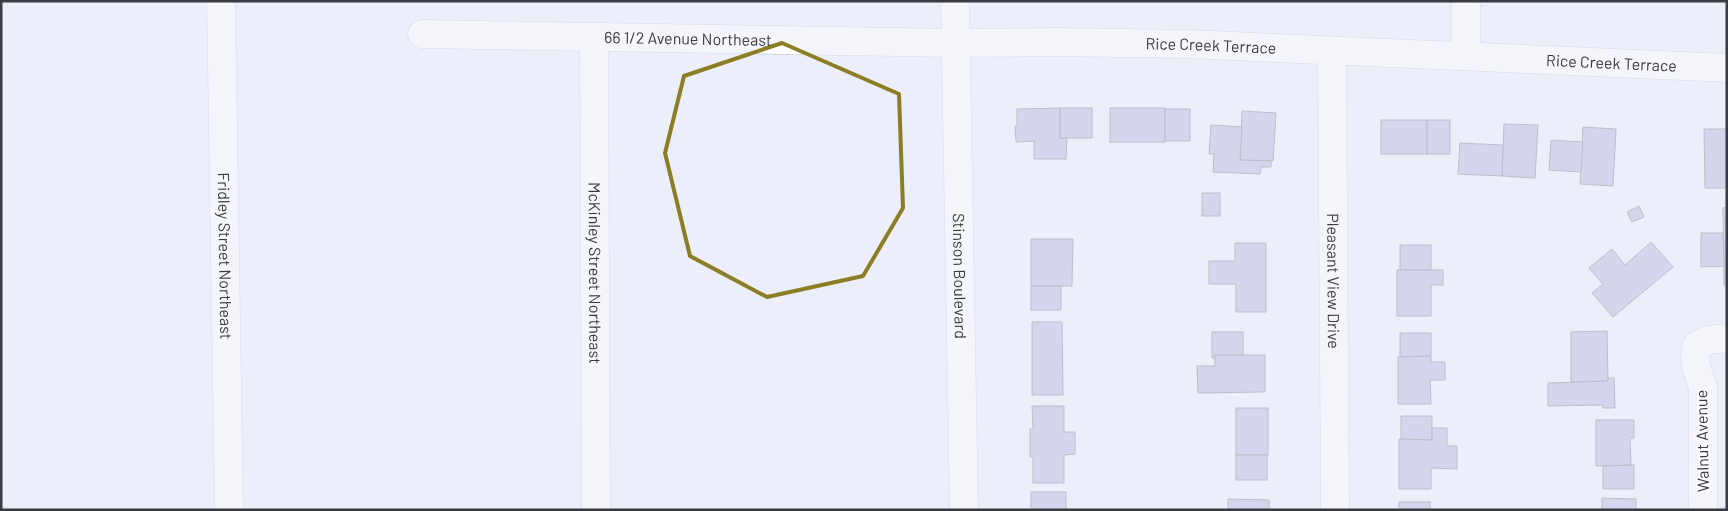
<svg xmlns="http://www.w3.org/2000/svg" width="1728" height="511" viewBox="0 0 1728 511" font-family="Barlow,sans-serif">
<style>
.building{fill:#b4b9dc;stroke:#82848f}
.lines{fill:none;stroke-linecap:round;stroke-linejoin:round}
.minor-casing{stroke:#bcbeca;stroke-width:29}
.minor{stroke:#fff;stroke-width:28}
.marked{fill:none;stroke:#8c7e24;stroke-width:4;stroke-linejoin:round}
.labels{text-anchor:middle;stroke-width:4;stroke-linejoin:round;paint-order:stroke}
.street-label{font-size:16px;fill:#3a3b40;stroke:#fbfcfe}
</style>
<rect width="100%" height="100%" fill="#eceefa"/>
<g class="building">
<polygon points="1060,108 1060,138 1067,138 1066,159 1034,159 1034,141 1016,142 1015,126 1017,125 1017,109"/>
<rect x="1060" y="108" width="32" height="30"/>
<rect x="1110" y="108" width="55" height="34"/>
<rect x="1165" y="109" width="25" height="32"/>
<polygon points="1242,111 1276,113 1273,161 1240,160"/>
<rect x="1381" y="120" width="46" height="34"/>
<rect x="1427" y="120" width="23" height="34"/>
<polygon points="1504,124 1538,125 1535,178 1502,176"/>
<polygon points="1211,125 1242,127 1240,160 1271,161 1271,167 1261,167 1260,174 1213,172 1214,154 1209,154"/>
<polygon points="1583,127 1616,129 1613,186 1580,184"/>
<polygon points="1704,129 1727,129 1727,188 1705,188"/>
<polygon points="1551,140 1583,142 1581,172 1549,170"/>
<polygon points="1460,143 1503,145 1502,176 1458,174"/>
<rect x="1202" y="193" width="18" height="23"/>
<polygon points="1639,206 1644,217 1632,222 1627,212"/>
<polygon points="1727,207 1727,285 1724,285 1723,208"/>
<polygon points="1701,233 1723,233 1724,266 1701,267"/>
<polygon points="1031,239 1073,239 1072,286 1031,286"/>
<polygon points="1651,242 1673,267 1613,317 1592,293 1603,284 1589,268 1612,249 1625,265"/>
<polygon points="1235,243 1266,243 1266,312 1236,312 1236,284 1209,284 1209,261 1235,261"/>
<rect x="1400" y="245" width="31" height="25"/>
<polygon points="1397,270 1443,270 1443,285 1431,285 1431,316 1397,316"/>
<rect x="1031" y="286" width="30" height="24"/>
<polygon points="1032,322 1062,322 1063,395 1032,395"/>
<polygon points="1607,331 1608,381 1571,382 1571,332"/>
<polygon points="1212,332 1243,332 1243,355 1215,355 1215,358 1212,358"/>
<polygon points="1400,333 1431,333 1431,356 1400,357"/>
<polygon points="1215,355 1265,355 1265,392 1198,393 1197,366 1215,366"/>
<polygon points="1431,356 1431,362 1445,362 1445,380 1430,380 1431,404 1398,404 1398,357"/>
<polygon points="1608,378 1614,378 1615,408 1603,408 1603,405 1548,406 1548,383 1608,381"/>
<polygon points="1032,406 1064,406 1064,432 1075,432 1075,454 1064,455 1064,483 1033,483 1033,457 1030,457 1030,429 1033,429"/>
<rect x="1236" y="408" width="32" height="47"/>
<polygon points="1401,416 1432,416 1432,440 1401,439"/>
<polygon points="1596,420 1634,420 1634,438 1630,438 1631,465 1596,466"/>
<polygon points="1432,428 1447,428 1447,446 1457,446 1457,469 1431,468 1431,489 1399,489 1399,439 1432,440"/>
<rect x="1236" y="455" width="31" height="25"/>
<polygon points="1634,465 1634,489 1603,489 1603,466"/>
<rect x="1031" y="492" width="35" height="18"/>
<polygon points="1602,498 1636,499 1636,510 1602,510"/>
<polygon points="1228,499 1269,500 1269,510 1228,510"/>
<rect x="1399" y="502" width="31" height="8"/>
</g>
<g class="lines">
<defs>
<g id="minor">
<path id="s1" d="M221 1 229 510"/>
<path id="s2" d="M955 1 964 510"/>
<path id="s3" d="M422 34 956 43 1057 42 1188 44 1727 68"/>
<path id="s4" d="M594 37 596 510"/>
<path id="s5" d="M1332 51 1335 510"/>
<polyline points="1466,56 1466,6"/>
<polyline points="1703,510 1703,388 1696,366 1695,355 1697,345 1709,340 1727,338"/>
</g>
</defs>
<use href="#minor" class="minor-casing"/>
<use href="#minor" class="minor"/>
</g>
<path d="M0 0H1728V511H0ZM782 43 899 94 903 208 863 276 767 297 690 256 665 153 684 76Z" fill="#eceefa" fill-opacity=".55" fill-rule="evenodd"/>
<path class="marked" d="M782 43 899 94 903 208 863 276 767 297 690 256 665 153 684 76Z"/>
<g class="labels">
<g class="street-label">
<text dy="6" stroke="none"><textPath href="#s3" startOffset="266">66 1/2 Avenue Northeast</textPath></text>
<text dy="6" stroke="none"><textPath href="#s3" startOffset="789">Rice Creek Terrace</textPath></text>
<text dy="6" stroke="none"><textPath href="#s3" startOffset="1190">Rice Creek Terrace</textPath></text>
<text dy="6" stroke="none"><textPath href="#s1" startOffset="255">Fridley Street Northeast</textPath></text>
<text dy="6" stroke="none"><textPath href="#s4" startOffset="236">McKinley Street Northeast</textPath></text>
<text dy="6" stroke="none"><textPath href="#s2" startOffset="275">Stinson Boulevard</textPath></text>
<text dy="6" stroke="none"><textPath href="#s5" startOffset="230">Pleasant View Drive</textPath></text>
<text transform="translate(1702 441) rotate(-91)" y="6">Walnut Avenue</text>
</g>
</g>
<rect width="1728" height="511" fill="none" stroke="#3a3b40" stroke-width="5"/>
</svg>
